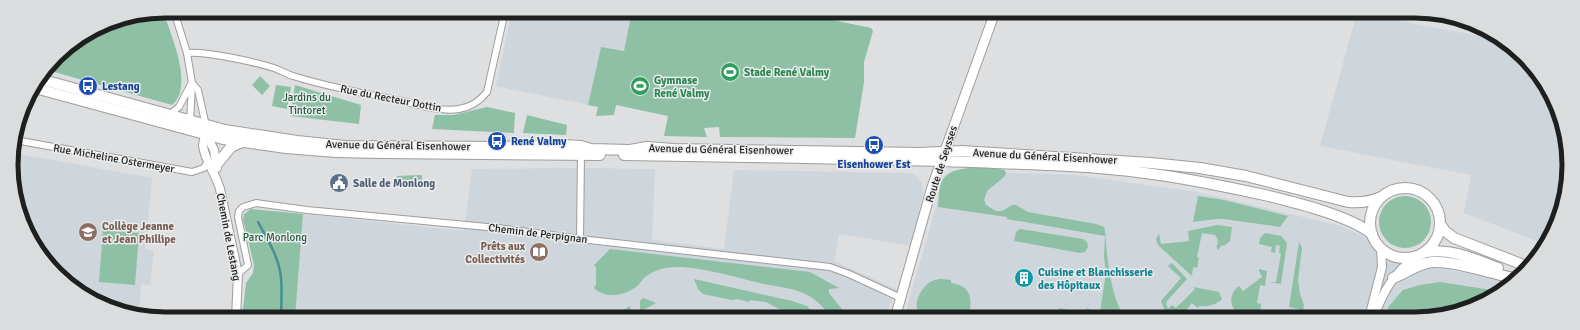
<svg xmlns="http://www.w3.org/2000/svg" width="1580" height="330" viewBox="0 0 1580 330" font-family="Signika,sans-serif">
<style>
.built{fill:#ced5db}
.green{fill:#8dc0a4}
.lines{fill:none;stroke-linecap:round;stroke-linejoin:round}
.stream{stroke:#488f95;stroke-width:2.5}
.minor-casing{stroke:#9c9d9e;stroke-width:8}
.tertiary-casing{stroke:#9c9d9e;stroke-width:10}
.secondary-casing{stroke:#9c9d9e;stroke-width:11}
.primary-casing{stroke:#9c9d9e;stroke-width:12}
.minor{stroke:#fff;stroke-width:6}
.tertiary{stroke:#fff;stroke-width:8}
.secondary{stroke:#fff;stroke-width:9}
.primary{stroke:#fff;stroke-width:10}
.labels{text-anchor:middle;stroke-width:3;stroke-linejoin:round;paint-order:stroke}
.leisure-label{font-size:11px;font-weight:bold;fill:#27864d;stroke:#ebeced;text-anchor:start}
.transit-label{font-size:11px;font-weight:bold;fill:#164399;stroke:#ebeced;text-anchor:start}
.park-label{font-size:11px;fill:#245d42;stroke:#ebeced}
.street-label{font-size:11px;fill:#1e1f1f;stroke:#ebeced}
.service-label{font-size:11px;font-weight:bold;fill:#4e5e75;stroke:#ebeced;text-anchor:start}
.education-label{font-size:11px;font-weight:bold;fill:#785e54;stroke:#ebeced;text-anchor:start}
.culture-label{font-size:11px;font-weight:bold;fill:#0d838f;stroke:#ebeced;text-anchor:start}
.rim{fill:none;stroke:#1e1f1f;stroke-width:5}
</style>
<rect width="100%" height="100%" fill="#dedfe0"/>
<g class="built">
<polygon points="512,11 632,11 624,52 601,47 588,105 496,86"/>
<polygon points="1357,13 1501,40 1537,71 1564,125 1568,185 1553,233 1545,244 1464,213 1471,175 1320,146"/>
<polygon points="13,153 152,178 145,249 154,251 150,285 141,284 139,316 97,303 49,266 19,215 13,164"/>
<polygon points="573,168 655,169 652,240 724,249 734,170 912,173 917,177 922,183 923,194 911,246 839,234 834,261 898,290 888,308 885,318 295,318 303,214 464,231 472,169"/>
<polygon points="957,171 1077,175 1196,192 1341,226 1429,267 1488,277 1508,284 1474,307 1425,319 904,318 944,179"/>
</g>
<g class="green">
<path d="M163 11C170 33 195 87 172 105L47 70 56 56 106 23Z"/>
<polygon points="632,11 794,12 871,28 873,31 864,62 864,82 855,138 720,137 719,127 704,128 707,137 664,136 668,116 616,105 614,115 596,116 598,107 588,105 601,47 624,51"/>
<polygon points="260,76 270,86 262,95 252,85"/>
<polygon points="276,85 291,87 287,109 272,106"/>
<polygon points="295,85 361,105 359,124 290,116"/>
<polygon points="487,107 515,113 514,133 432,129 435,115 454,115"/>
<polygon points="527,115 567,125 566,135 523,133"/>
<path d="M995 168 1004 170 1006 172 1005 176 987 191 984 200 986 205 996 211H1002L1012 205H1016L1028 212 1096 224 1104 227 1105 231C1107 255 1110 299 1126 318H1099L1106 273 1104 256 1105 236 1007 219V217L938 207C939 199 938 186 943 179 954 164 980 169 995 168Z"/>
<polygon points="422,175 422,184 397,184 397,176"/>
<circle cx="1405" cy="222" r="26"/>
<polygon points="1198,196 1224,200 1288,216 1280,227 1224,219 1216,219 1193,222"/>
<polygon points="251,209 303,214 295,318 242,318 246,283 253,273 254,265 243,219 244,214"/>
<polygon points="1217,225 1232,227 1230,241 1224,246 1222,245 1218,250 1216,246 1217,246 1218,240 1215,235 1202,233 1197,257 1199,258 1197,268 1193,267 1192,276 1158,245 1156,239 1159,234 1161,244 1189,241 1188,231"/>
<polygon points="1020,229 1083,239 1087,242 1088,247 1085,252 1080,253 1014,241 1016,232"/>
<polygon points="103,230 139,233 135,285 99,282"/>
<polygon points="1265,233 1281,236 1287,243 1281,284 1270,282 1276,282 1281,254 1279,253 1280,246 1276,245 1275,253 1271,252 1272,247 1259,244 1260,238"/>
<polygon points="1299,242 1302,248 1298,280 1300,294 1304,305 1303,310 1289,307"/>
<path d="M610 249 810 272 839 288 829 289V293L846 314H848L849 318H830C824 305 812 296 798 291 786 287 772 286 760 283 735 277 689 263 666 268 658 269 650 273 644 278 641 281 639 285 636 287 623 296 606 299 594 288L596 285V267L594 265Z"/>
<path d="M1172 263 1187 279 1167 301 1166 304 1168 309 1172 305 1176 308 1195 289 1193 287 1219 292 1222 299C1216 305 1208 307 1199 306L1198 308 1192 303 1180 317 1181 318H1160L1165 311 1161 301 1181 278 1168 266Z"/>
<path d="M1259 269 1267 271 1265 286 1260 285 1257 303 1261 304 1260 319H1232L1237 313C1229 304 1229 294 1239 286L1243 291 1262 277 1259 271Z"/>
<polygon points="694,279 792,301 807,306 818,318 789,318 790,313 775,307 766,302 750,300 749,302 737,299 732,300 703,294 698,289"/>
<path d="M941 279 951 280V283C973 286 972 300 969 318H927C925 316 920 315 918 311 913 302 923 285 932 281 934 280 938 279 941 279Z"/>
<polygon points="1440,282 1491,290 1496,293 1474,307 1425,319 1386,319 1389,306 1403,290 1420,285"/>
<polygon points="643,298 656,303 643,310 640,318 612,318 614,316 630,306 632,316 640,312 640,301"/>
<polygon points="1059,308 1086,313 1087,308 1091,310 1089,318 1070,318 1058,316"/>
</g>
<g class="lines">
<path class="stream" d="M258 222C266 237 277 254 280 271 283 286 281 302 281 318"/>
<defs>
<g id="minor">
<polyline points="174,11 187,53 192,83 190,123"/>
<path d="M187 53C206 51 255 62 274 68 280 70 286 74 293 76 328 87 366 94 402 101 420 105 441 112 459 109 471 107 480 101 487 92L505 11"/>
<polyline points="192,83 198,90 206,126"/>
<polyline points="170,114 179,107 191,84"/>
<polyline points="15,140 192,172 204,168 208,161"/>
<polyline points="580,239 581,153"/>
<polyline points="238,274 248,265 238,217 239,211 243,207 256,203 307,210 498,228 580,239 830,267 849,274 901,298"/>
</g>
<g id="tertiary">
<path d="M206 133C205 137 203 142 203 146 205 161 216 174 220 189L238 274 236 318"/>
<polyline points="206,133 214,150 217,168"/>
<polyline points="1370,314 1382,267 1381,249"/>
<path d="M1373 319C1383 292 1393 273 1417 256"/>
</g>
<polyline id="secondary" points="895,318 932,187 995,12"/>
<g id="primary">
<path d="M40 79 225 130 297 141 345 146 497 147 563 145 581 146 591 149 630 150 647 147 673 149 920 153 961 151 1151 163 1200 168 1246 176 1348 202C1360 203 1370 202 1381 197"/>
<polyline points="35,88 223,139 286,148 336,152 382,153 600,155"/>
<path d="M624 155C731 157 837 158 944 161 1011 164 1079 164 1145 173 1187 178 1228 187 1269 196 1297 203 1350 216 1372 234"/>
<polyline points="217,164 231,147 242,142"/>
<circle cx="1405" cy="223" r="35"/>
<polyline points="1440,224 1445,231 1454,238 1529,267"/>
<path d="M1426 252C1452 248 1474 259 1498 268"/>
<path d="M1393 278C1407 273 1418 263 1433 262 1449 261 1469 267 1485 271 1497 273 1505 278 1518 278"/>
</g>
</defs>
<use href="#minor" class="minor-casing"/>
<use href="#tertiary" class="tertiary-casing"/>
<use href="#secondary" class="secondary-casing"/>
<use href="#primary" class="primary-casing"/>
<use href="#minor" class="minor"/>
<use href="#tertiary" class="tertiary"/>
<use href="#secondary" class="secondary"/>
<use href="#primary" class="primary"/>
</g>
<defs>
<symbol id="stadium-disc" viewBox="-11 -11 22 22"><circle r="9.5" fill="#2e9e5b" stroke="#ebeced"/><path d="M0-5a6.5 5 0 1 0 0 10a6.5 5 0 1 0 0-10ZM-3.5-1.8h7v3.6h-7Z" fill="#fff"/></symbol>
<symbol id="bus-disc" viewBox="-11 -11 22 22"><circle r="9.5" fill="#1a4fb4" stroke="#ebeced"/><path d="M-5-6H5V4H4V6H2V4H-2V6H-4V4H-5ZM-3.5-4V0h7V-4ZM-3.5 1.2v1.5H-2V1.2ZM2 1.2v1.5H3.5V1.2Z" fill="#fff"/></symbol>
<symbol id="civic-disc" viewBox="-11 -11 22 22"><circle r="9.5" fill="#5c6f8a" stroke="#ebeced"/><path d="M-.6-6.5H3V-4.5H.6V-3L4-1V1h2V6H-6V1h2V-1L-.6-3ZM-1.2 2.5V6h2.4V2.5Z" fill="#fff"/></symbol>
<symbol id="school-disc" viewBox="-11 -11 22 22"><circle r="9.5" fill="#8d6e63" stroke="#ebeced"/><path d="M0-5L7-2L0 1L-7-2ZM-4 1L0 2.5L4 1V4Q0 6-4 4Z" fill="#fff"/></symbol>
<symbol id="library-disc" viewBox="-11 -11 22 22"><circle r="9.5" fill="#8d6e63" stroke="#ebeced"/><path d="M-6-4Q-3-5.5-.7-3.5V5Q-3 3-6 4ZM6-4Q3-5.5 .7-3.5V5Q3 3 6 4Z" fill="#fff"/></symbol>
<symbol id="building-disc" viewBox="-11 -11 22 22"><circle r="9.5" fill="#0f9aa8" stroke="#ebeced"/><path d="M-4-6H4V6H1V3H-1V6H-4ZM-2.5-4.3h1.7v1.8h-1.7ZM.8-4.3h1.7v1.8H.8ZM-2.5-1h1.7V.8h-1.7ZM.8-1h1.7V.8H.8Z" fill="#fff"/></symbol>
</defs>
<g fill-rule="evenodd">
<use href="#stadium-disc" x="719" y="61" width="22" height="22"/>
<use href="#bus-disc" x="77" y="75" width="22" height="22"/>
<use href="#stadium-disc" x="629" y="75" width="22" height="22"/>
<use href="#bus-disc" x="486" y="130" width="22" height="22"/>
<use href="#bus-disc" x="863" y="134" width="22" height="22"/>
<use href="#civic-disc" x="328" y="172" width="22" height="22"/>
<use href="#school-disc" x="77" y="221" width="22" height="22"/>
<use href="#library-disc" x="528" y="241" width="22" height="22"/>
<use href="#building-disc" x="1013" y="267" width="22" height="22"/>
</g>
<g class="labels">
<g class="leisure-label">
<text x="744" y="76">Stade René Valmy</text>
<text x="654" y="84">Gymnase<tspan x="654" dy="13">René Valmy</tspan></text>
</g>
<g class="transit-label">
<text x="102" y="90">Lestang</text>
<text x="511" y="145">René Valmy</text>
<text x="874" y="168" text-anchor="middle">Eisenhower Est</text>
</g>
<g class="park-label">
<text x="307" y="101">Jardins du<tspan x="307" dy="13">Tintoret</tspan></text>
<text x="275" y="241">Parc Monlong</text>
</g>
<g class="street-label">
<text transform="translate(391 98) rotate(11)" y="4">Rue du Recteur Dottin</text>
<text transform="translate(398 145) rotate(1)" y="4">Avenue du Général Eisenhower</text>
<text transform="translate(721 149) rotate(1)" y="4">Avenue du Général Eisenhower</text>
<text transform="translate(1045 156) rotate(3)" y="4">Avenue du Général Eisenhower</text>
<text transform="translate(114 158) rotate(10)" y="4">Rue Micheline Ostermeyer</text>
<text transform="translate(941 164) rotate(-72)" y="4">Route de Seysses</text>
<text transform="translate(538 233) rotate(7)" y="4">Chemin de Perpignan</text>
<text transform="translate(229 237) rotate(79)" y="4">Chemin de Lestang</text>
</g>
<g class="service-label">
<text x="353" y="187">Salle de Monlong</text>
</g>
<g class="education-label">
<text x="102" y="230">Collège Jeanne<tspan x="102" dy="13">et Jean Phillipe</tspan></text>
<text x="525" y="250" text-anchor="end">Prêts aux<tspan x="525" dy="13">Collectivités</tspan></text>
</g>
<g class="culture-label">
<text x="1038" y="276">Cuisine et Blanchisserie<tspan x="1038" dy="13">des Hôpitaux</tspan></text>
</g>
</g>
<path d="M0 0H1580V330H0ZM165 18H1415A147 147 0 0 1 1562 165V165A147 147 0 0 1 1415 312H165A147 147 0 0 1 18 165V165A147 147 0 0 1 165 18Z" fill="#dbdcdd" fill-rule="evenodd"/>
<path class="rim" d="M165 18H1415A147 147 0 0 1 1562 165V165A147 147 0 0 1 1415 312H165A147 147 0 0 1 18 165V165A147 147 0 0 1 165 18Z"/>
</svg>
